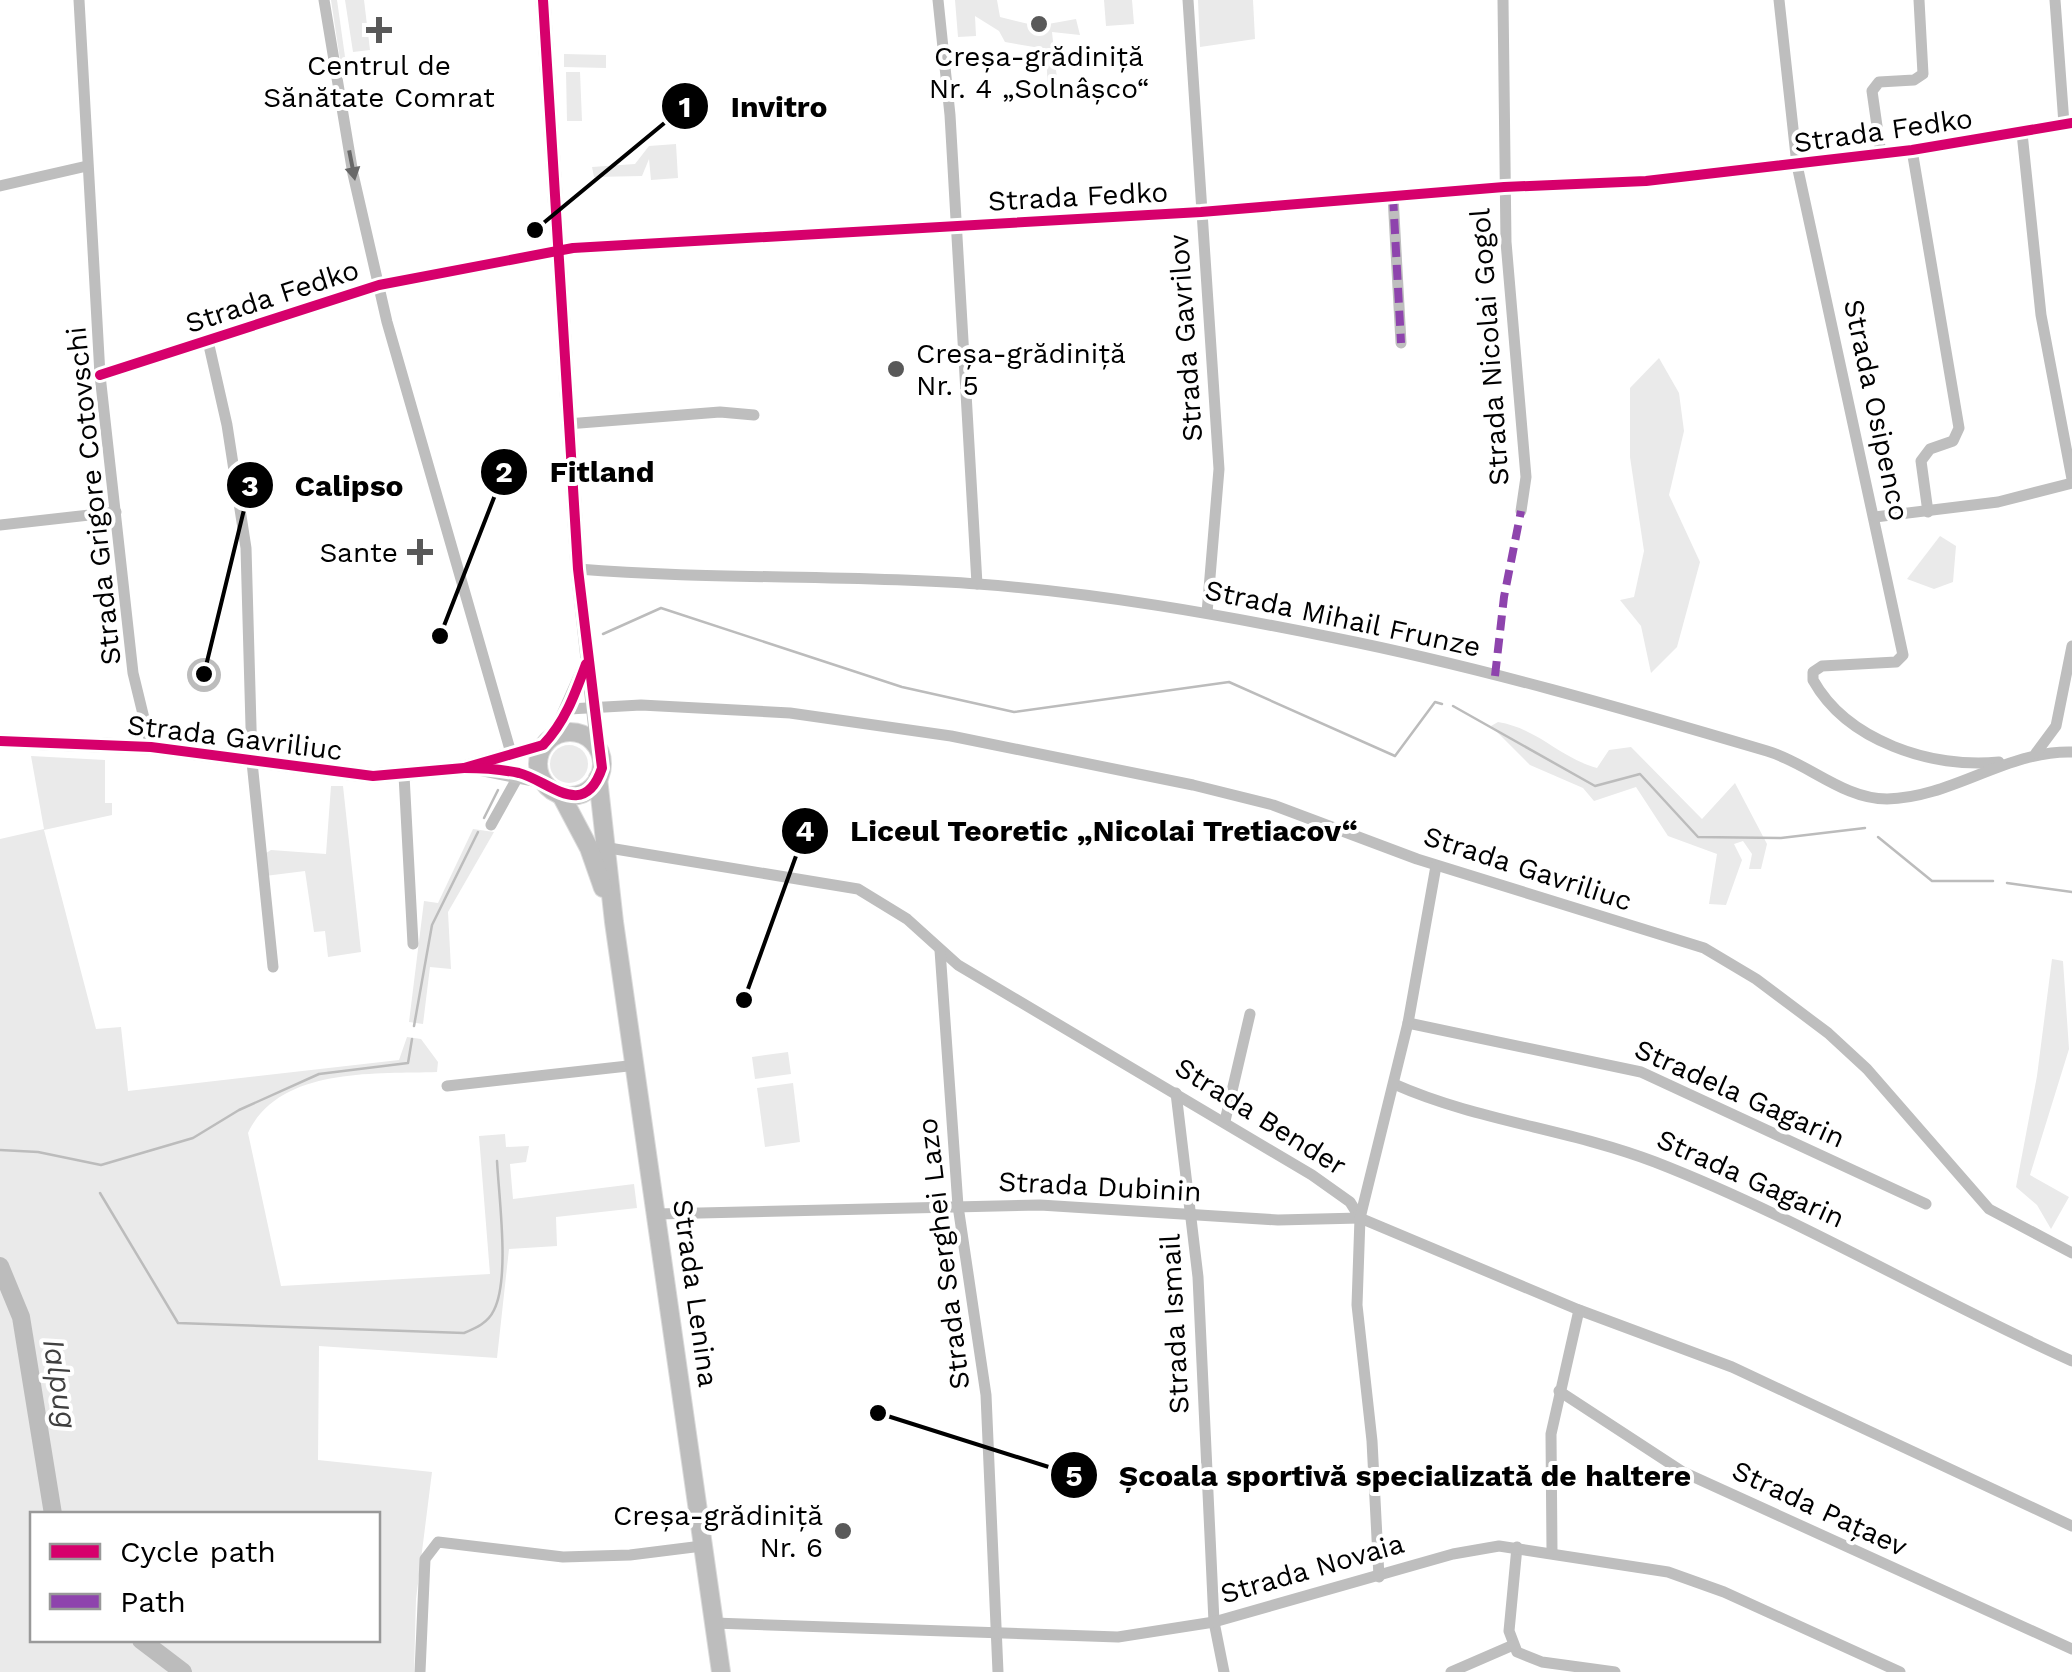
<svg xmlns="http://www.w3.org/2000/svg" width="2072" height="1672" viewBox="0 0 2072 1672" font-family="'Work Sans',sans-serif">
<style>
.green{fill:#eaeaea;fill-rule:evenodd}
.water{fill:#bcbcbc}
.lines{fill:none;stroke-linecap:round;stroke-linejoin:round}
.stream{stroke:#bcbcbc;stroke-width:2.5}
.river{stroke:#bcbcbc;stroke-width:18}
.primary-casing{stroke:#dbdbdb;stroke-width:20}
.street{stroke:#bebebe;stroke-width:11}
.secondary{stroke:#c1c1c1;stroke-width:15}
.primary{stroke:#bdbdbd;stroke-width:18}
.quiet{stroke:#8e44ad;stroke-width:8;stroke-dasharray:15 8;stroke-linecap:butt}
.cycleway-casing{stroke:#fff;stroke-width:16}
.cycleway{stroke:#d6006c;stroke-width:10}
.oneway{fill:#686868}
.poi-dot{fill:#595959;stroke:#fff;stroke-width:4}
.labels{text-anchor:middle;stroke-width:8;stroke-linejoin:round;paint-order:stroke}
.poi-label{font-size:28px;fill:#000;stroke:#fff}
.street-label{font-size:28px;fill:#000;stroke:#fff}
.water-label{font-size:30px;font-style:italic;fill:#404040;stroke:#fff}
.leader{fill:none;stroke:#000;stroke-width:4}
.callout-dot{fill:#000;stroke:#fff;stroke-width:4}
.mark-label{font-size:30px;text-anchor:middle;font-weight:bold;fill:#fff}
.callout-label{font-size:30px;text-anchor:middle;font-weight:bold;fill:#000;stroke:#fff;stroke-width:8;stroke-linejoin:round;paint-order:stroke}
</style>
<rect width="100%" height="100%" fill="#fff"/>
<g class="green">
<polygon points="331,0 337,0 348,78 343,79"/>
<polygon points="345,0 364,0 370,50 353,52"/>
<polygon points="955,0 997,0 1000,17 1037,26 1076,19 1080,35 1052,32 1059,98 1048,95 1046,49 1005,42 999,31 975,16 976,36 958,37"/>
<polygon points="1104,0 1132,0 1134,24 1106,26"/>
<polygon points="1198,0 1253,0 1255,39 1200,47"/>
<polygon points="564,54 606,55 606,68 564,67"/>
<polygon points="566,72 580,72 582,121 567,121"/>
<polygon points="676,144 678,178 651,180 649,159 642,176 594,177 592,167 635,164 649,146"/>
<polygon points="1659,358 1679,393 1684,431 1669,495 1700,562 1677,647 1651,673 1641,626 1620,600 1634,597 1644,551 1630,457 1630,388"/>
<polygon points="1940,536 1956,546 1953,582 1934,589 1907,579"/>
<path d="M1498 722C1539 729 1558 757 1597 768L1609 750 1631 747 1702 819 1735 783 1767 844 1761 869H1749L1752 854 1743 841 1734 844 1742 860 1726 905 1709 904 1717 854 1668 836 1636 787 1594 801 1583 788 1530 765 1491 726Z"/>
<circle cx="569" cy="764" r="19"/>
<path d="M31 756 105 760V803H112V815L44 830 96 1029 121 1027 128 1091 399 1060 407 1037 421 1039 438 1062 437 1072C374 1074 279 1067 248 1133L281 1286 490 1274 479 1136 505 1134 506 1147 529 1146 526 1162 510 1164 513 1199 634 1184 637 1208 556 1217 557 1246 509 1249 497 1358 319 1346 318 1460 432 1472 416 1599 414 1672H0V839L44 829ZM32 1514H378V1640H32Z"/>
<polygon points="331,786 343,786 361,952 328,957 325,931 314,932 305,871 265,876 263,855 271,850 326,854"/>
<polygon points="473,829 494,832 448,912 451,969 430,967 423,1024 409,1022 424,901 438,903"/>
<polygon points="2052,959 2063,961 2069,1049 2030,1175 2069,1197 2051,1229 2037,1205 2016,1187 2037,1076"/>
<polygon points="788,1052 791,1074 755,1079 752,1057"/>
<polygon points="793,1083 800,1142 765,1147 757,1088"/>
</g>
<circle class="water" cx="204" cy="675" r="17"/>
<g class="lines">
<g class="stream">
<polyline points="603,634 661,608 902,687 1014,712 1229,682 1395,756 1435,702 1442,704"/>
<polyline points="1453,706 1595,786 1640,774 1698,837 1781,838 1865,828"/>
<polyline points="484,818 498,790"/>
<polyline points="1878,837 1932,881 1993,881"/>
<polyline points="2007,883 2072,892"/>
<polyline points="414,1026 432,925 478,832"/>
<polyline points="0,1150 38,1152 101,1165 193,1138 239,1110 319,1074 408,1063 412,1039"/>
<path d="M100 1193 178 1323 464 1333C476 1328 488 1323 494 1310 510 1278 499 1199 497 1161"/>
</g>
<g class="river">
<polyline points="0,1266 21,1317 53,1514"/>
<polyline points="141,1640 183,1672"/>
</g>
<defs>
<g id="primary">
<circle cx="570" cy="764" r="32"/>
<polyline points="598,778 614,922 721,1672"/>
<polyline points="561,795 589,848 603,888"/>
</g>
</defs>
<use href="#primary" class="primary-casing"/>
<g class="street">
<polyline points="79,0 100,375 133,673 151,747"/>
<polyline points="324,0 353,174 387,322 511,753"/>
<polyline points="938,0 950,115 977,584"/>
<polyline points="1188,0 1219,469 1207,613"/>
<polyline points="1503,0 1506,242 1526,477 1521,511"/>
<path d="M1779 0 1797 165 1903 655 1896 662 1822 666 1813 672V680C1847 741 1932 769 1999 762"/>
<polyline points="2055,0 2064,124"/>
<polyline points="2022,133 2041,315 2072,479"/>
<polyline points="1912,150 1959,428 1953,441 1930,449 1921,461 1928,512"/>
<polyline points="1881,154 1872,91 1879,82 1914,80 1923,74 1919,0"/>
<polyline points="0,186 87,166"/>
<polyline points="1393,196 1401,343"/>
<polyline points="208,341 227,425 246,548 252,762 273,967"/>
<polyline points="100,375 379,285 573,248 1201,212 1504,187 1646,181 1912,150 2072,123"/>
<polyline points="567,424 720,412 754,415"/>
<polyline points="1875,517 1998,502 2072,483"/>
<polyline points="0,525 116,512"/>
<path d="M578 569C711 580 845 574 978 584 1098 593 1217 614 1335 638 1480 667 1625 709 1767 751 1808 763 1843 799 1887 799 1952 798 2007 750 2072 752"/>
<polyline points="569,709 641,705 790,713 951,736 1193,785 1273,805 1417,859 1704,948 1756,979 1828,1033 1867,1069 1989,1209 2072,1253"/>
<polyline points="2036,753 2056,726 2072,646"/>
<polyline points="404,775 413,944"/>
<polyline points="491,825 520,773"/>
<polyline points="603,847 858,889 907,919 958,965 1312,1175 1350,1202 1360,1218 1579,1310 1732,1367 2072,1526"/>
<polyline points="940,950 958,1206 986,1395 998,1672"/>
<polyline points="1408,1023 1641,1072 1926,1204"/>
<path d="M1394 1084C1477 1121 1569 1129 1655 1162 1799 1218 1931 1298 2072 1361"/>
<polyline points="447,1086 637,1065"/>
<polyline points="1176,1093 1198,1277 1214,1622 1224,1672"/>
<polyline points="1225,1121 1250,1014"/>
<polyline points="657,1214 1040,1205 1278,1220 1360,1218"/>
<polyline points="1559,1391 1683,1472 2072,1649"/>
<polyline points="1517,1547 1509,1631 1517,1652 1542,1662 1615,1672"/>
<polyline points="1552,1551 1551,1434 1579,1310"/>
<polyline points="1379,1577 1372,1441 1357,1305 1360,1218 1408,1023 1436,866"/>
<polyline points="714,1623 1118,1637 1214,1622 1453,1554 1499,1546 1668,1572 1724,1592 1900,1672"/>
<polyline points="420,1672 425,1559 438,1542 563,1557 630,1555 702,1546"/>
<polyline points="1451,1672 1511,1646"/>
</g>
<g class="secondary">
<polyline points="543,0 578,569 598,749"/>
<polyline points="555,735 587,663"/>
<polyline points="0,741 151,747 373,776 464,768 543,745"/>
<polyline points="478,768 543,781"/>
</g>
<use href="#primary" class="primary"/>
<g class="quiet">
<polyline points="1393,196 1401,343"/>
<polyline points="1495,676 1504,597 1521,511"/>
</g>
<defs>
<g id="cycleway">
<polyline points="100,375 379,285 573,248 1201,212 1504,187 1646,181 1912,150 2072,123"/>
<path d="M0 741 151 747 373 776 464 768 543 745C565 722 575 694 586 664"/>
<path d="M464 768C482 768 500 769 519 773 548 780 584 822 602 768L578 569 543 0"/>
</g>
</defs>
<use href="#cycleway" class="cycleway-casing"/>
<use href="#cycleway" class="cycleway"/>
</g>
<defs><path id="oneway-solid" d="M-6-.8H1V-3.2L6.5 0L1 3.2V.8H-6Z" transform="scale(2.5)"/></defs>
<use class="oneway" href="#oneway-solid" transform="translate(352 165) rotate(79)"/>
<g class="poi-dot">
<circle cx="1039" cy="24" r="10"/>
<path d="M374 15h10v10h10v10h-10v10h-10v-10h-10v-10h10z"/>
<circle cx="896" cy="369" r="10"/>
<path d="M415 537h10v10h10v10h-10v10h-10v-10h-10v-10h10z"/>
<circle cx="843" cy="1531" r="10"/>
</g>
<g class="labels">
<g class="poi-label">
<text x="1039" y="66">Creșa-grădiniță<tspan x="1039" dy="32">Nr. 4 „Solnâșco“</tspan></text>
<text x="379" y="75">Centrul de<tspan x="379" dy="32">Sănătate Comrat</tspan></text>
<text x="916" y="363" text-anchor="start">Creșa-grădiniță<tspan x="916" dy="32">Nr. 5</tspan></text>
<text x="398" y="562" text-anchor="end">Sante</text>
<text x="823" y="1525" text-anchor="end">Creșa-grădiniță<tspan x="823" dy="32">Nr. 6</tspan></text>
</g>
<g class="street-label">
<text transform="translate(1883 130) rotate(-8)" y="10">Strada Fedko</text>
<text transform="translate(1078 196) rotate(-3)" y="10">Strada Fedko</text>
<text transform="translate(272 296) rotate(-18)" y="10">Strada Fedko</text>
<text transform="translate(1185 338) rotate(-94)" y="10">Strada Gavrilov</text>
<text transform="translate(1489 347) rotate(-94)" y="10">Strada Nicolai Gogol</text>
<text transform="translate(1877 410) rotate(78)" y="10">Strada Osipenco</text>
<text transform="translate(93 496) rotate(-96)" y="10">Strada Grigore Cotovschi</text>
<text transform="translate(1343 618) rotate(12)" y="10">Strada Mihail Frunze</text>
<text transform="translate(235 737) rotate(7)" y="10">Strada Gavriliuc</text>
<text transform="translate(1528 868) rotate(18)" y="10">Strada Gavriliuc</text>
<text transform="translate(1740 1093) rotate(24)" y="10">Stradela Gagarin</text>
<text transform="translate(1261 1116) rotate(32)" y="10">Strada Bender</text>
<text transform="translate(1751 1178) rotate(24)" y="10">Strada Gagarin</text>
<text transform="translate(1100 1186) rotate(3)" y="10">Strada Dubinin</text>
<text transform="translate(943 1254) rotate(-97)" y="10">Strada Serghei Lazo</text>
<text transform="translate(696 1293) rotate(82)" y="10">Strada Lenina</text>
<text transform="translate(1174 1324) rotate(-93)" y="10">Strada Ismail</text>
<text transform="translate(1820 1508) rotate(25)" y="10">Strada Pațaev</text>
<text transform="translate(1312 1568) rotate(-16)" y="10">Strada Novaia</text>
</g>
<g class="water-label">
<text transform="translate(60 1384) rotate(81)" y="10">Ialpug</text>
</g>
</g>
<path class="leader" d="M535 230L685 106M440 636L504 472M204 674L250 485M744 1000L805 831M878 1413L1074 1475"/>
<g class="callout-dot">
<circle cx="535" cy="230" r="10"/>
<circle cx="440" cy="636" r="10"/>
<circle cx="204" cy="674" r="10"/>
<circle cx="744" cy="1000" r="10"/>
<circle cx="878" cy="1413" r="10"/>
<circle cx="685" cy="106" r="25"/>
<circle cx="504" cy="472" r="25"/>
<circle cx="250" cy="485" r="25"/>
<circle cx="805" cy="831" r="25"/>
<circle cx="1074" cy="1475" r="25"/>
</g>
<g class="mark-label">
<text x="685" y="117">1</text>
<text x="504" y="482">2</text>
<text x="250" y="496">3</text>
<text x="805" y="841">4</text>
<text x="1074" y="1486">5</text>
</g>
<g class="callout-label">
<text x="779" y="117">Invitro</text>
<text x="602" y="482">Fitland</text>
<text x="349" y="496">Calipso</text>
<text x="1104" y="841">Liceul Teoretic „Nicolai Tretiacov“</text>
<text x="1405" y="1486">Școala sportivă specializată de haltere</text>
</g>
<rect x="30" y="1512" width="350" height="130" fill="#ffffff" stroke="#999999" stroke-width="2.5"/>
<rect x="50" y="1544" width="50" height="15" fill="#d6006c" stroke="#999999" stroke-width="2.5"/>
<text x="120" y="1562" font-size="30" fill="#000000">Cycle path</text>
<rect x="50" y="1594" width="50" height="15" fill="#8e44ad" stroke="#999999" stroke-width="2.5"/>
<text x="120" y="1612" font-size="30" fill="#000000">Path</text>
</svg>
